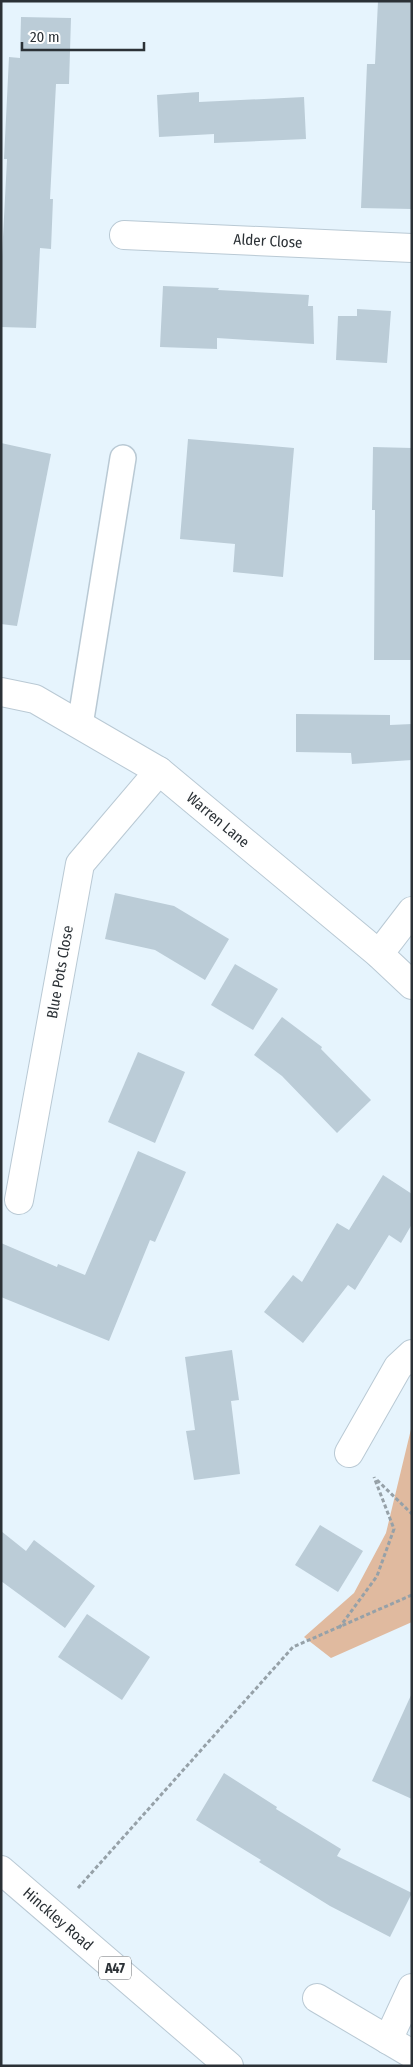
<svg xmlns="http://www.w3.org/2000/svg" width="413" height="2067" viewBox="0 0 413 2067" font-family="'Fira Sans Condensed',sans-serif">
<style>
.green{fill:#e0ba9f}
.building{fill:#bbccd7}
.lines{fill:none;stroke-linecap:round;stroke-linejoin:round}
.lane-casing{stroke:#b9c9d4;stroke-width:28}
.street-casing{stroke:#b9c9d4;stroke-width:30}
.primary-casing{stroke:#b9c9d4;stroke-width:30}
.path{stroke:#96a1a8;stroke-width:3;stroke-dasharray:4 2.5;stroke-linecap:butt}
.lane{stroke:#fff;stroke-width:25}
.street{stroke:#fff;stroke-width:28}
.primary{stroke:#fff;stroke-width:28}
.labels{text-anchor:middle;stroke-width:4;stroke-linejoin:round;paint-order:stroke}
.shield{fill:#fefefe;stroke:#6a6e72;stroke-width:1}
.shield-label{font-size:14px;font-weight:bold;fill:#2b3136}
.street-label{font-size:15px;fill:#2b3136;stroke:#fefefe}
</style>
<rect width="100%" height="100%" fill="#e6f4fd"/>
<polygon class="green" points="412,1425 412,1622 331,1658 304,1637 354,1593 386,1533"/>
<g class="building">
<polygon points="378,1 412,1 412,209 361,208 367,64 375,64"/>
<polygon points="21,17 71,18 69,84 56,84 50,199 53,199 51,249 40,248 36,328 1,327 1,276 7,159 4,159 9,57 20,58"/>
<polygon points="199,92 199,102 304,97 306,139 214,143 214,134 159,137 157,95"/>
<polygon points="163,286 219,288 218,290 309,295 308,306 313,306 314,344 217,338 217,349 160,347"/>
<polygon points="357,309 391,311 387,363 336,360 338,316 357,316"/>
<polygon points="188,439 294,448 283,577 233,572 235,544 180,539"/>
<polygon points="1,443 51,454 17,626 1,624"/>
<polygon points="373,447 412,448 412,660 374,660 375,510 372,510"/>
<polygon points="296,714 390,715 390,725 412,724 412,760 352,764 351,753 296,752"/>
<polygon points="115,893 174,906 229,939 205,980 155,950 105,939"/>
<polygon points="235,964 278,989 253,1030 211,1005"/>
<polygon points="282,1017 322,1047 321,1049 371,1100 337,1133 282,1076 254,1055"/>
<polygon points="138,1052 185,1072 155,1143 108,1122"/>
<polygon points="138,1151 186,1172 155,1242 150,1240 109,1341 1,1297 1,1243 57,1267 58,1264 85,1275"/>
<polygon points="383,1175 412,1194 412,1224 401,1243 389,1235 355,1290 348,1285 303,1343 264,1312 293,1275 302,1282 337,1223 349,1230"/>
<polygon points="232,1350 239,1400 231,1401 240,1474 194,1480 186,1431 195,1430 185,1357"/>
<polygon points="320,1525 363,1551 338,1592 295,1565"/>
<polygon points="1,1531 26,1551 34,1540 95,1586 65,1628 1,1581"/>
<polygon points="87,1614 150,1657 122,1700 58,1657"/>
<polygon points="412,1693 412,1799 372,1781"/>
<polygon points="224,1773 277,1807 276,1809 341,1849 337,1856 412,1893 390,1937 330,1906 259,1862 261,1860 196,1820"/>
</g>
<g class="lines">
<defs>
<polyline id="lane" points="80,725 123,458"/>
<g id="street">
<polyline points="124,235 412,248"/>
<polyline points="1,692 35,699 159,771 379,954 412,985"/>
<polyline points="379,954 412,911"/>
<polyline points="19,1200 80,864 159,771"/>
<polyline points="349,1453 398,1367 412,1354"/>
<polyline points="317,1998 412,2054"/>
<polyline points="388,2040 412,1988"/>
</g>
<polyline id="primary" points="1,1870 229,2066"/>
</defs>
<use href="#lane" class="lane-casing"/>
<use href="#street" class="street-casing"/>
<use href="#primary" class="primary-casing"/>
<g class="path">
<polyline points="377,1480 412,1514"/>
<polyline points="339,1628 377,1576 394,1529 374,1477"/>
<polyline points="78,1888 293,1647 412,1595"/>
</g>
<use href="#lane" class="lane"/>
<use href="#street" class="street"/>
<use href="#primary" class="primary"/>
</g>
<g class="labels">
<rect class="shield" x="99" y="1956.5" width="32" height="23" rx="4"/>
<g class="shield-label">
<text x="115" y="1973">A47</text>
</g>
<g class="street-label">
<text transform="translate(268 241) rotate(3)" y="5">Alder Close</text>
<text transform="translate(218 820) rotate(40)" y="5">Warren Lane</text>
<text transform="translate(60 972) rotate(-80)" y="5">Blue Pots Close</text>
<text transform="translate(58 1919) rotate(41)" y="5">Hinckley Road</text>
</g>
</g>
<rect width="413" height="2067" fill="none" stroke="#2b3136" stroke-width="5"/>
<path d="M22 42v8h122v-8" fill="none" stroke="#2b3136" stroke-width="2.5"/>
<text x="30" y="42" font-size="15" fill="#2b3136" stroke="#fefefe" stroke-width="4" paint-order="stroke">20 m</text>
</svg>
